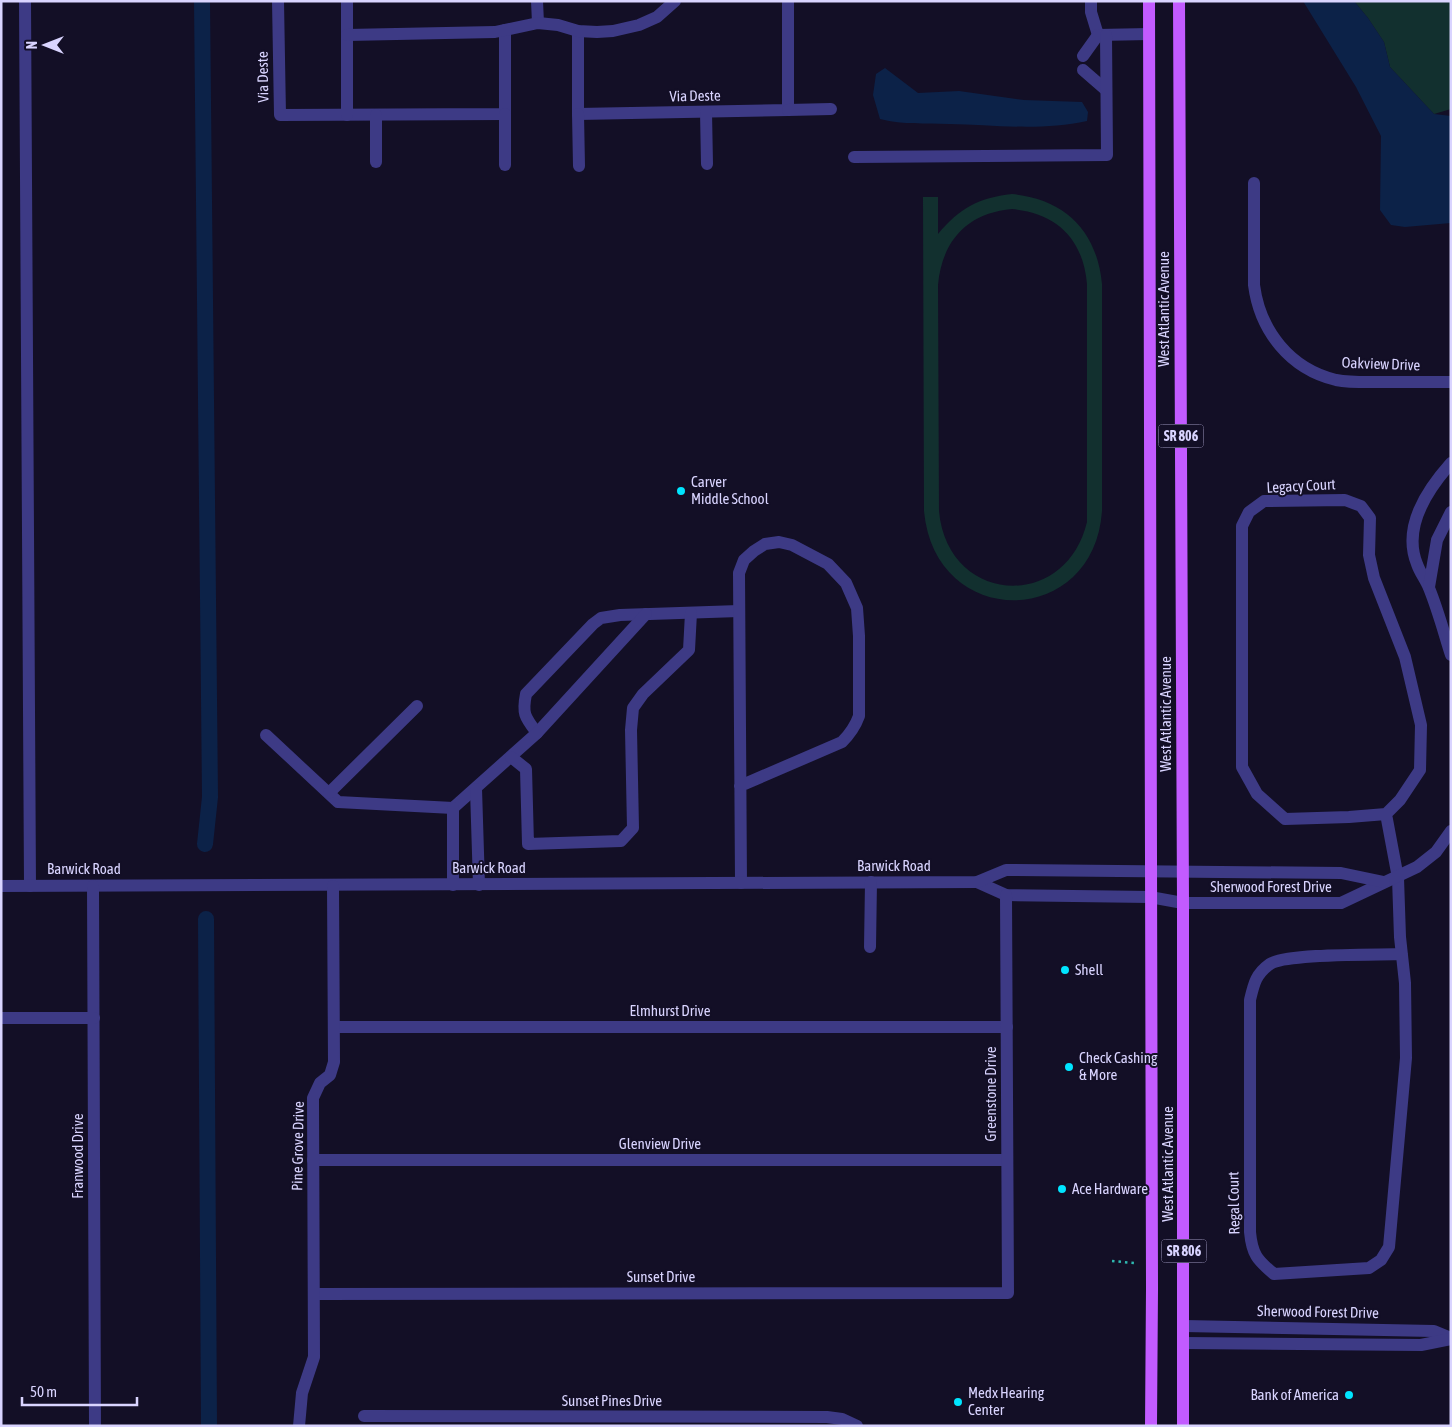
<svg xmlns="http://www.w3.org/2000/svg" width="1452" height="1427" viewBox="0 0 1452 1427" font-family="'Asap Condensed',sans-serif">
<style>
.green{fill:#12302f;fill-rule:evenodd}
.water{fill:#0c2248}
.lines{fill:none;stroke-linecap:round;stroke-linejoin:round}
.canal{stroke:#0c2248;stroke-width:16}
.path{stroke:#2fb8b0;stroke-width:2.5;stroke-dasharray:2.5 4;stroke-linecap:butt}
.minor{stroke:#3d3a85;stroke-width:12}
.major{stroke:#c25bff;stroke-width:12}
.poi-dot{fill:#00e5ff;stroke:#130f26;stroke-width:2}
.labels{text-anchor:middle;stroke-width:4;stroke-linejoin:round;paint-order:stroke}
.shield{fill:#130f26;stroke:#9e99be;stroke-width:1}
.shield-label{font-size:14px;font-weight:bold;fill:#d9d4ff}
.street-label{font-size:15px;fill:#d9d4ff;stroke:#130f26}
.poi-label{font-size:15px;fill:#d9d4ff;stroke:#130f26;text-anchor:start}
</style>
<rect width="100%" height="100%" fill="#130f26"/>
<g class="green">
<polygon points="1354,1 1451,1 1451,109 1434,114 1390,67 1384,42 1368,18"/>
<path d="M1012 194C1065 199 1097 231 1102 284V511C1094 629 935 631 924 511L923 197H938V234C960 208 978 198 1012 194ZM1012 209C1057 213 1083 239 1087 284V522C1065 613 947 604 939 511L938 285C942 241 967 213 1012 209Z"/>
</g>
<g class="water">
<polygon points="1303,1 1354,1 1368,18 1384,42 1390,67 1434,114 1451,116 1451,223 1405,227 1391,225 1380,210 1381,136 1356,87"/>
<path d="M885 68 918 93 959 91 1024 100 1082 102 1088 112 1087 121C1042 131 994 125 949 124 923 123 905 125 880 119L873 95 876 74Z"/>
</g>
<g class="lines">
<g class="canal">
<polyline points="202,1 210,797 205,844"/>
<polyline points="206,919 209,1426"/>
</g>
<polyline class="path" points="1112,1261 1134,1263"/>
<g class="minor">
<polyline points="25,1 30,886"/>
<polyline points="278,1 280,115 505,114 505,30"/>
<polyline points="347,1 347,115"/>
<polyline points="537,1 538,23"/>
<polyline points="1091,1 1091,12 1098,35 1149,34"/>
<polyline points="578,31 578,114 788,110 788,1"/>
<polyline points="347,35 495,32 538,23 558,25 578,31 597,32 613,31 639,25 657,17 675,1"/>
<polyline points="1083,56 1098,35"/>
<polyline points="1083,70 1106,90"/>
<polyline points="788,110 831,109"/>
<polyline points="706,112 707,164"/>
<polyline points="505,114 505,165"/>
<polyline points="578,114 579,166"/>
<polyline points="376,115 376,162"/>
<polyline points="854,157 1107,155 1106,35"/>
<path d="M1254 183V285C1260 331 1290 369 1336 380 1352 383 1369 382 1386 382 1407 382 1429 382 1451 382"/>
<path d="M1451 463C1427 490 1402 527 1417 564 1420 573 1426 580 1429 588 1438 610 1444 633 1451 655"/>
<polyline points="1429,587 1437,540 1451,512"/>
<path d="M537 733C525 717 522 714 526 694L593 624 601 618 620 615 739 611"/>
<polyline points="266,735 338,802 453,808 537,733 646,614"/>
<polyline points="511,757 526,769 528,844 621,841 633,828 631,730 633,708 643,694 689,650 691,613"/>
<path d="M740 786 842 742C850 734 855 727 859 716V636L857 608 846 583 828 564 792 545 779 542 765 544 754 551 744 560 739 573 741 883"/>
<polyline points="476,789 479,885"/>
<polyline points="329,793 417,706"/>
<path d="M1386 814 1349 817 1285 819 1257 794 1242 767V526L1249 512 1264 501 1345 500 1361 506 1370 518 1369 555 1374 578 1405 657 1421 725 1420 770 1400 800 1386 814 1398 878 1400 937 1405 983 1406 1058 1389 1247 1381 1260 1369 1268 1274 1274C1257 1260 1252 1254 1250 1232V1000C1254 983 1256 974 1270 964 1286 953 1378 955 1402 954"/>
<polyline points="977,882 1006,895 1150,897 1183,903 1341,903 1417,867 1436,852 1451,831"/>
<polyline points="453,885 453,808"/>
<polyline points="1,886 977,882 1006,870 1341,873 1384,882"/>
<polyline points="93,886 95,1426"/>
<polyline points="870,947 871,882"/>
<polyline points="1,1018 94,1018"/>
<polyline points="334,1027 1007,1027"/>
<polyline points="313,1160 1007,1160"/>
<polyline points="314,1294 1008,1293 1006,895"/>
<polyline points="1184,1326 1434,1331 1451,1338"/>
<polyline points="1184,1343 1421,1345 1451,1339"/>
<polyline points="364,1416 827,1417 842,1419 857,1426"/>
<polyline points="299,1426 302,1393 314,1357 313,1098 320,1083 330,1075 334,1062 333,886"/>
</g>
<g class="major">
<polyline points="1149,1 1152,1289 1151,1426"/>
<polyline points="1179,1 1183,903 1183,1426"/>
</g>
</g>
<g class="poi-dot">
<circle cx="681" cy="491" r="5"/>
<circle cx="1065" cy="970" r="5"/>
<circle cx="1069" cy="1067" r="5"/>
<circle cx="1062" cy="1189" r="5"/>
<circle cx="1349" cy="1395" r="5"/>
<circle cx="958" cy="1402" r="5"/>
</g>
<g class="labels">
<g class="shield">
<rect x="1158.5" y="424.5" width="45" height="23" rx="4"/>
<rect x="1161.5" y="1239.5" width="45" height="23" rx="4"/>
</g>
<g class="shield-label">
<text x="1181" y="441">SR 806</text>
<text x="1184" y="1256">SR 806</text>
</g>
<g class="street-label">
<text transform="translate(263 77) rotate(-91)" y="5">Via Deste</text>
<text transform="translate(695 96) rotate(-1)" y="5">Via Deste</text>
<text transform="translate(1164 309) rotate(-90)" y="5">West Atlantic Avenue</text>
<text transform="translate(1381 364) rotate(2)" y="5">Oakview Drive</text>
<text transform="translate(1301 486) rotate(-3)" y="5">Legacy Court</text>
<text transform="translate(1166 714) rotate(-90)" y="5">West Atlantic Avenue</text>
<text x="894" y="871">Barwick Road</text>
<text x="489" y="873">Barwick Road</text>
<text x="84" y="874">Barwick Road</text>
<text x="1271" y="892">Sherwood Forest Drive</text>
<text x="670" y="1016">Elmhurst Drive</text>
<text transform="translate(991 1094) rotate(-90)" y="5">Greenstone Drive</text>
<text x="660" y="1149">Glenview Drive</text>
<text transform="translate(298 1146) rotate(-89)" y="5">Pine Grove Drive</text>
<text transform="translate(78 1156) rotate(-90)" y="5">Franwood Drive</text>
<text transform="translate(1168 1164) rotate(-90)" y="5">West Atlantic Avenue</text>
<text transform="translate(1234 1203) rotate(-91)" y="5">Regal Court</text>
<text x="661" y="1282">Sunset Drive</text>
<text transform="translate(1318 1312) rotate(1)" y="5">Sherwood Forest Drive</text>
<text x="612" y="1406">Sunset Pines Drive</text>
</g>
<g class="poi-label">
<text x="691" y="487">Carver<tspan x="691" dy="17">Middle School</tspan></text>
<text x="1075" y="975">Shell</text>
<text x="1079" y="1063">Check Cashing<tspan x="1079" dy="17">&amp; More</tspan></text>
<text x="1072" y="1194">Ace Hardware</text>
<text x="968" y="1398">Medx Hearing<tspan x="968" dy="17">Center</tspan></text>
<text x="1339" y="1400" text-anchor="end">Bank of America</text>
</g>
</g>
<rect width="1452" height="1427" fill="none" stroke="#d9d4ff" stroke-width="5"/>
<g transform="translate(45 45) rotate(270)" stroke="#130f26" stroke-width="4" paint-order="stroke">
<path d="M0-4L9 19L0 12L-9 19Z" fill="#d9d4ff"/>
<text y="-8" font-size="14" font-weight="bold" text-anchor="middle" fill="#d9d4ff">N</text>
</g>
<path d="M22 1397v8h115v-8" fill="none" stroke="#d9d4ff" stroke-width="2.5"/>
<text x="30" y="1397" font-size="15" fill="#d9d4ff" stroke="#130f26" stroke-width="4" paint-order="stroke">50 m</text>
</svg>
